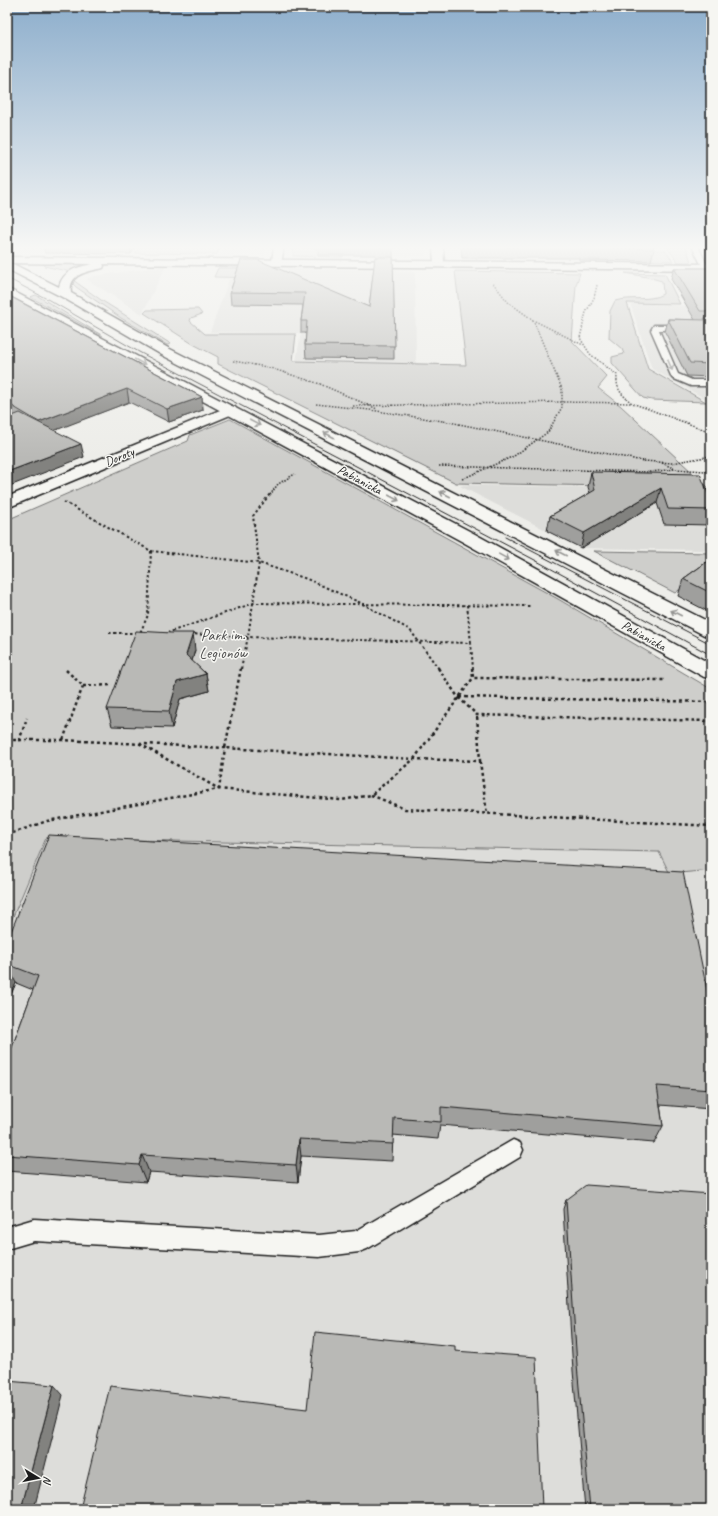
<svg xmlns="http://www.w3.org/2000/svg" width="718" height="1516" viewBox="0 0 718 1516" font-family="Caveat,sans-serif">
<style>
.built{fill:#ddddda}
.green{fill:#cececb;stroke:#757574}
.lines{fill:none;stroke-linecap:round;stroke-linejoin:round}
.service-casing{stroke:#1c1c1c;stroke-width:3}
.minor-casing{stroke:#1c1c1c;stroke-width:3}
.tertiary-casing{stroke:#1c1c1c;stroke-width:3}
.path-far2{stroke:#1c1c1c;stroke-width:1.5;stroke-dasharray:1.5 1.5;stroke-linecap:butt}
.path-far1{stroke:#1c1c1c;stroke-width:2;stroke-dasharray:2.5 2.5;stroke-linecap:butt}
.path{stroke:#1c1c1c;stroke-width:2.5;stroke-dasharray:3 3;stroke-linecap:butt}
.service{fill:#f6f6f2;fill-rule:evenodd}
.minor{fill:#f6f6f2;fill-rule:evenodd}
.tertiary{fill:#f6f6f2;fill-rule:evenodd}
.tram{stroke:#1c1c1c;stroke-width:1}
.wall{fill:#9f9f9d;stroke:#1c1c1c}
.shaded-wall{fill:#82827f;stroke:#1c1c1c}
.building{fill:#b9b9b6;stroke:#1c1c1c}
.oneway{stroke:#949492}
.labels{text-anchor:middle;stroke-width:3;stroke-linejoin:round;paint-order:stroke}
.far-street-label{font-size:13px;fill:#1c1c1c;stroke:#f6f6f2}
.park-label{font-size:16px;fill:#515151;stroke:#f6f6f2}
</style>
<rect width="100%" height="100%" fill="#edede9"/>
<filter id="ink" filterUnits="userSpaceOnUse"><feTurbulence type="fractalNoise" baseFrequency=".025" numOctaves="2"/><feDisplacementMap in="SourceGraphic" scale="8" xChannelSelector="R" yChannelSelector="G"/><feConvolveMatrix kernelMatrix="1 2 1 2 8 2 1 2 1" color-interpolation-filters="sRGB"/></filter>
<g filter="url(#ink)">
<g class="built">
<polygon points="7,246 137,246 132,254 24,252"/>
<polygon points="224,246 266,246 265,255 221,255"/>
<polygon points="355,246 426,246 426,256 354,255"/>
<polygon points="166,266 142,314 86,279 94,276"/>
<polygon points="287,268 398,270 398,272 415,272 416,364 296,361 301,333 210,332 229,279 263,279 267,270 287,270"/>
<polygon points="630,303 711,307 711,402 652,369"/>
<polygon points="464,485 711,489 711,550 581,548 460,486"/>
<polygon points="46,838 659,852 670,874 711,870 711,1509 7,1509 7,931"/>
</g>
<g class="green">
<polygon points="140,246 220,246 217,254 135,253"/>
<polygon points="294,246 301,246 343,254 343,257 293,256"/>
<polygon points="666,246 686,246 691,262 678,262"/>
<polygon points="650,250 665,250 673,261 625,260"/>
<polygon points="44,264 97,265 71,272 44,266"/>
<polygon points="218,268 264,268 261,278 214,277"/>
<polygon points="455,271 580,273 576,285 572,341 607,377 598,388 621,406 709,488 456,483 218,364 218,357 193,344 144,313 147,310 198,309 202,314 191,318 190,321 205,334 296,334 293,361 466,365"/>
<path d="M625 273 665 274 680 304 627 303 648 369 706 402 652 400 643 398 612 363V357L624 354 622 349 609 338 610 311 615 301C632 296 649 302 663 294L662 281 647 277Z"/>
<polygon points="73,280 101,300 171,344 167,345 121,318 76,287 73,284"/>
<polygon points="36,295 103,336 30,297"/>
<polygon points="230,419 558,599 711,689 711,870 670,874 659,852 46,838 7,931 7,520 188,441 190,435"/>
<polygon points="594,551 711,553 711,565 701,574 675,593"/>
</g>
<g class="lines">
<defs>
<g id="service">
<polygon points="692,246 698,246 708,267 707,268 703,268"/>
<polygon points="654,325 711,325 711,329 659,330 678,374 692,380 711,380 711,386 691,386 672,378 651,330"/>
<polygon points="513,1140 520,1143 523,1150 520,1157 367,1249 359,1252 319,1257 34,1241 7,1249 7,1227 34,1219 319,1235 356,1231"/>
</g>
<g id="minor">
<polygon points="274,246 284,246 281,264 277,265 272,262"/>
<polygon points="433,246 443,246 444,263 443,265 439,266 434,263"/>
<polygon points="230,406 235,407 237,410 235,413 7,508 7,497"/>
</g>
<g id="tertiary">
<path d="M7 257 711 264V270L103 264 104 266 103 268C88 272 68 273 71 293L170 349 711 623V637L704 635 162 355 62 297 7 269ZM11 263 93 264C78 267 63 270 59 287Z"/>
<polygon points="7,288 475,534 711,664 711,678 704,677 463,542 7,295"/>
</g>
</defs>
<use href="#service" class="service-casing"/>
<use href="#minor" class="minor-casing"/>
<use href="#tertiary" class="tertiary-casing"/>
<g class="path-far2">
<polyline points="493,283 508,302 533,320 583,345"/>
<path d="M597 285 594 298 586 312 580 338 590 354 617 375C616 390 621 394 632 403L711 432"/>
<polyline points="233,361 267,367 320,384 377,409"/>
<polyline points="316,404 370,410 449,422 643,461 672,463 711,456"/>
<polyline points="353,406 562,402 632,403"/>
<polyline points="662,463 675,469 705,471 711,474"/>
<polyline points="439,466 650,472 675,469"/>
<polyline points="462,479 514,456 548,432 562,407 562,389 533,320"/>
<polyline points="270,495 278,484 295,474"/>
</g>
<g class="path-far1">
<polyline points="64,502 151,551 148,615 140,633"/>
<polyline points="151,551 259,563 307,579 363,604 410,630 439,669"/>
<polyline points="467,605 471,643"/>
<polyline points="109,633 137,633"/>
<polyline points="167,633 254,603 531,606"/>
<polyline points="190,634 248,637 259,563 253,516 270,494"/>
<polyline points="241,669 248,637 471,643 473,669"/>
</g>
<g class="path">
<polyline points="241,668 225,748 414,759 480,761 477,715"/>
<polyline points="438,668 458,697 477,715 711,721"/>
<polyline points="472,668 473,678"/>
<polyline points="83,686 113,685"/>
<polyline points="459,697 711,702"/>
<polyline points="7,740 62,740 225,748 219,789 140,744"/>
<polyline points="63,740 83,686 66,670"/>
<polyline points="19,741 27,718"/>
<polyline points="480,761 487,814"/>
<polyline points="371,795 405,809 711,826"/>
<polyline points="7,835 47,821 219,789 341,800 371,795 414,759 473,678 666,680"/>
</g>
<use href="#service" class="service"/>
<use href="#minor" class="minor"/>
<use href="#tertiary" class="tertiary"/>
<g class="tram">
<polyline points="7,278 49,300 139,352 533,559 711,655"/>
<polyline points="505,537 711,644"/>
</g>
</g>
<g class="wall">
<polygon points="43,246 136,246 131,254 45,253"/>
<polygon points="318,246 393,246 394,359 306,358 305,345 306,333 301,333 301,321 303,305 231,304 230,292 241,260 369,307 376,255 318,255"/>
<polygon points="461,246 653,246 654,249 651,261 579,260 579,258 462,258"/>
<polygon points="708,246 711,246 711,263 709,262"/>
<polygon points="674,268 711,268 711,377 687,376 665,332 668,319 695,320 671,279"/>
<polygon points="7,293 8,295 202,397 203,410 169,422 129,402 54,430 84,457 7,414"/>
<polygon points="591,472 711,500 711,525 664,524 657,503 581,548 547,531 550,516 590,493 588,487"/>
<polygon points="711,559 711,613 678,596 683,579"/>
<polygon points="195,650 192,661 206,674 209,691 180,699 172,728 112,726 107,709"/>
<polygon points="7,942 711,1010 711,1109 660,1105 663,1126 654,1143 440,1125 438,1139 393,1135 392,1161 301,1156 298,1182 149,1172 146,1182 7,1171 7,1061 33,990 16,983 7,1003"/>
<polygon points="566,1200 711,1509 585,1509 573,1371 563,1209"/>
</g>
<g class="shaded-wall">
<polygon points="129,246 136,246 131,254"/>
<polygon points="127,389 129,402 43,435 39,422"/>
<polygon points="202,397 203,410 169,422 167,409"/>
<polygon points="81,444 84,457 7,487 7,472"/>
<polygon points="661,488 657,503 581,548 584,533"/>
<polygon points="193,633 195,650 189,672 186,655"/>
<polygon points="206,674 209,691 180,699 172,728 169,711 177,682"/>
<polygon points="7,965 16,983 7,1003"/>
<polygon points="299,1139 301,1156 298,1182 296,1165"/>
<polygon points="142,1155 149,1172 146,1182 139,1165"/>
<polygon points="54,1385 63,1395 34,1509 21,1509"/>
</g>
<g class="building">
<polygon points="376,246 393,246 393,248 376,247"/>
<polygon points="463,246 653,246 654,249 581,248 581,247 463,247"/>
<polygon points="375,257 393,257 395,346 305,345 307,321 301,321 305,293 230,292 241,260 258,260 369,307"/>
<polygon points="674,268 711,268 711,311 700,311"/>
<polygon points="7,295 202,397 167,409 127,389 39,422 7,403"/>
<polygon points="704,318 711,318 711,364 690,363 668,319 705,320"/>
<polygon points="20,413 81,444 7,472 7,418"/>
<polygon points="591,472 700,474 711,500 711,510 668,509 661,488 584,533 550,516 595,490"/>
<polygon points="711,559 711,593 683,579"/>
<polygon points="136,631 172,633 193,633 186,655 206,674 177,682 169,711 107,709"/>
<polygon points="49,835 683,872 711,1010 711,1090 657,1086 663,1126 441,1107 441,1122 394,1118 393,1144 299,1139 296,1165 142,1155 139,1165 7,1155 7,1061 38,976 7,964 7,942"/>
<polygon points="586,1185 711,1194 711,1509 590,1509 577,1365 566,1200"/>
<polygon points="315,1332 455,1346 455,1351 536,1357 542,1509 80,1509 110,1386 307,1409"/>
<polygon points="7,1381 54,1385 21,1509 7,1509"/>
</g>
<defs><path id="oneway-shaft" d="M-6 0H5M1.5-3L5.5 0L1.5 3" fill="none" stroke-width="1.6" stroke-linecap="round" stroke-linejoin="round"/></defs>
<g class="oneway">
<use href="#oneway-shaft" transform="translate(140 362) rotate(28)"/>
<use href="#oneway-shaft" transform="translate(670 365) rotate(67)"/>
<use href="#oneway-shaft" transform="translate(255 423) rotate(28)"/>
<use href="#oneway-shaft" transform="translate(329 435) rotate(-153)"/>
<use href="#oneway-shaft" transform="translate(445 494) rotate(-153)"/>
<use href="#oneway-shaft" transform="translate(394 498) rotate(28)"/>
<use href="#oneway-shaft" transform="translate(561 553) rotate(-153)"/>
<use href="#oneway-shaft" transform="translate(504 557) rotate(29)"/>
<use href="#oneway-shaft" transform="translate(676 613) rotate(-153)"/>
</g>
</g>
<linearGradient id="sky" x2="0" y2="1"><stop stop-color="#8daecc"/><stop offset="0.54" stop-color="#f7f7f5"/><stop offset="1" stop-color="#f7f7f5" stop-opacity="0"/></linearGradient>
<rect width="718" height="458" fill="url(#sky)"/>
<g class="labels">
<g class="far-street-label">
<text transform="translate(119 456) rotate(-23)" y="5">Doroty</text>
<text transform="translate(360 479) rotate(28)" y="5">Pabianicka</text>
<text transform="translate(644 635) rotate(29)" y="5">Pabianicka</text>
</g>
<g class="park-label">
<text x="223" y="640">Park im.<tspan x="223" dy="18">Legionów</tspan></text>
</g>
</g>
<rect width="718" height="1516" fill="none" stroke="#f6f6f2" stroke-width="24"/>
<rect x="12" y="12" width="694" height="1492" fill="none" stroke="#1c1c1c" stroke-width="1.5" filter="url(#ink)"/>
<g transform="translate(38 1478) rotate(100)" stroke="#f6f6f2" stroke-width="3" paint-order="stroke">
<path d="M0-3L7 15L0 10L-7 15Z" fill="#1c1c1c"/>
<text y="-6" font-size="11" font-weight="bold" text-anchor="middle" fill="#1c1c1c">N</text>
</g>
</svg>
